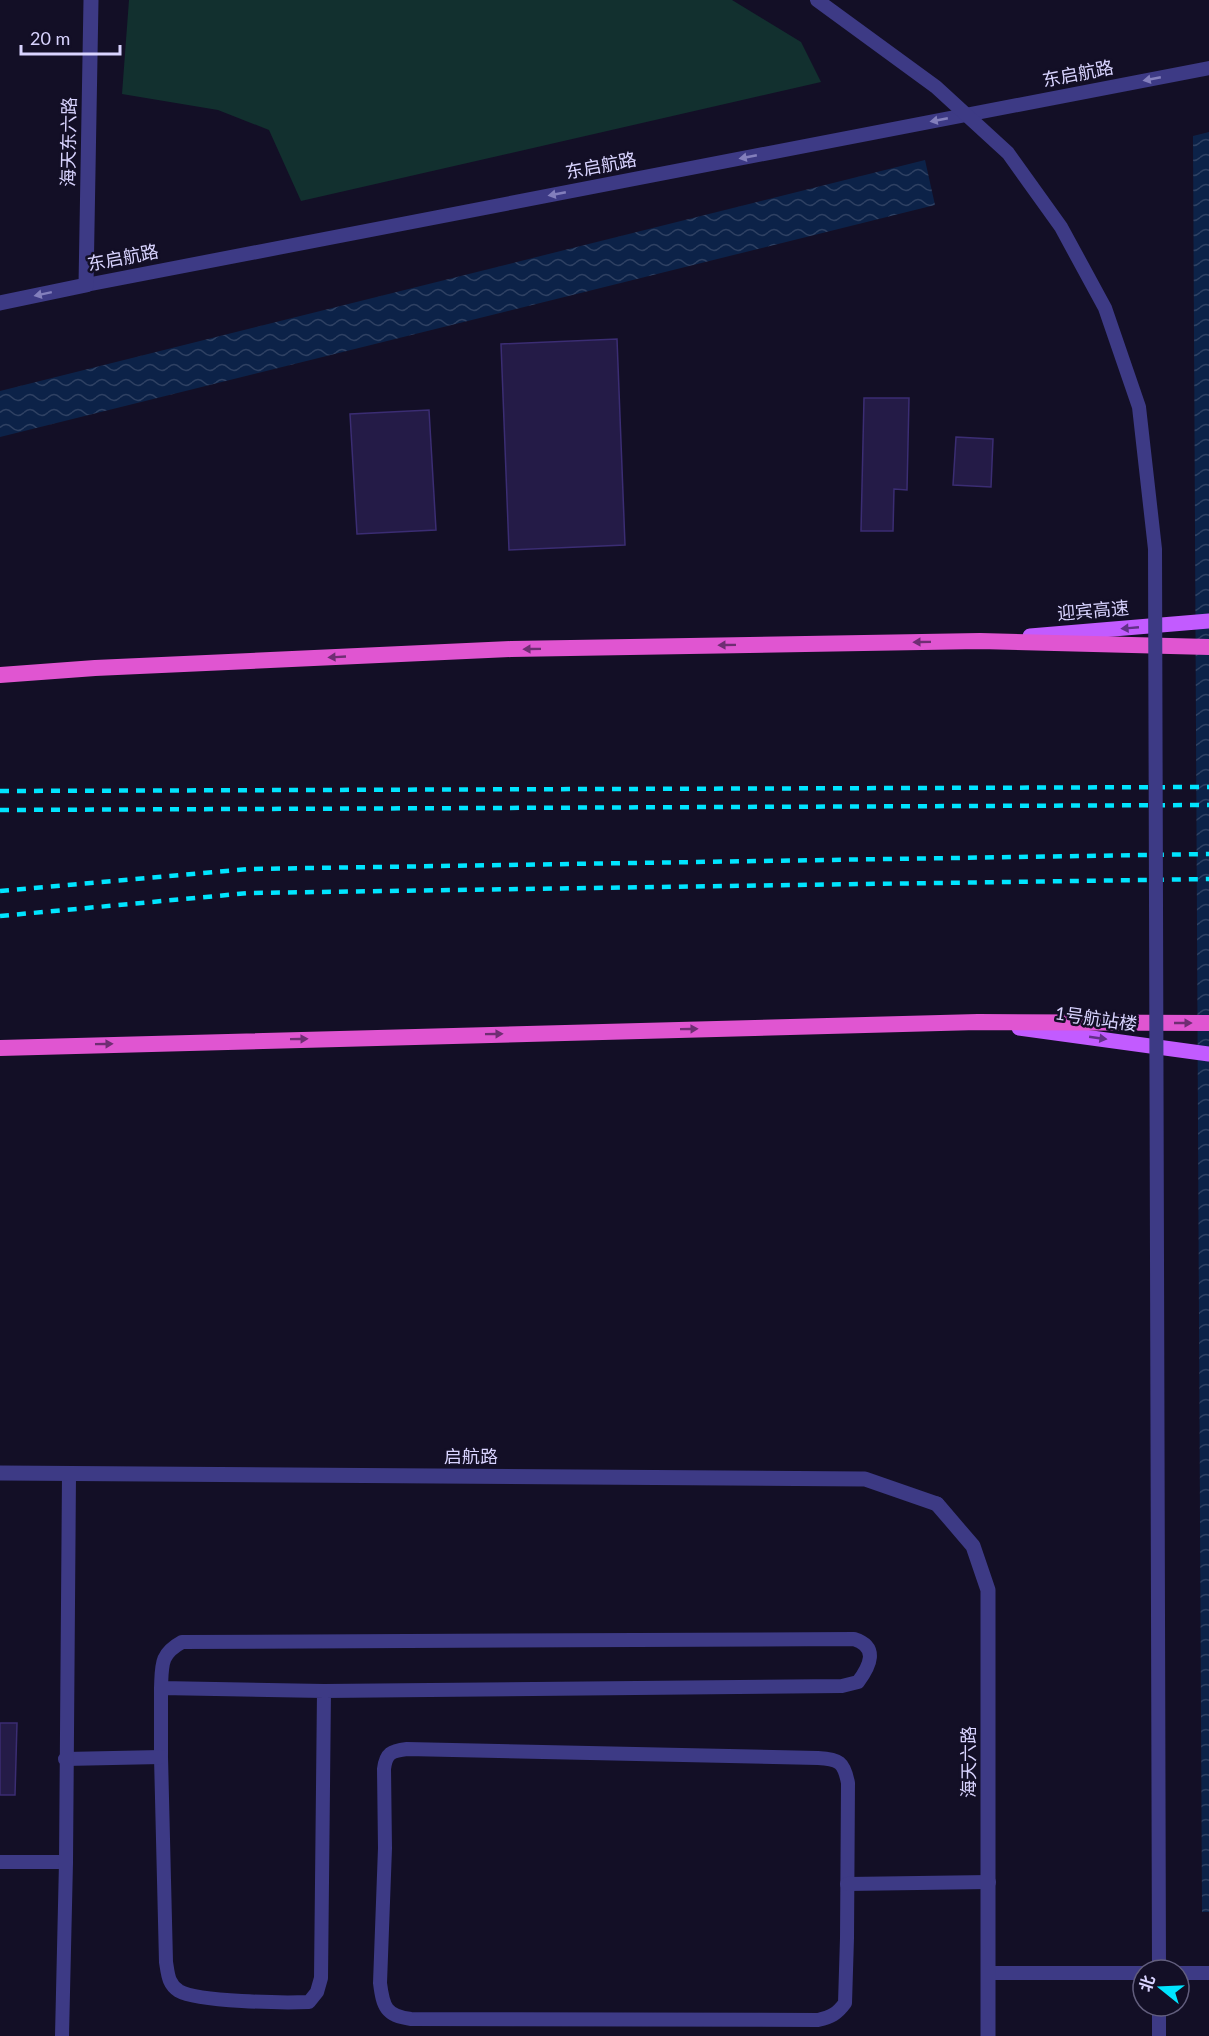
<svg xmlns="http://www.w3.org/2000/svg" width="1209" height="2036" viewBox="0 0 1209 2036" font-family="Lato,'Noto Sans SC',sans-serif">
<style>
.green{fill:#12302f}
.water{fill:url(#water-waves)}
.building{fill:#241b47;stroke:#3b2d73;stroke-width:1.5}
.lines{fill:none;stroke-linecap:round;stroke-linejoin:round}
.service{stroke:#3d3a85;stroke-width:14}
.minor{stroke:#3d3a85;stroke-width:15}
.tertiary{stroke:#3d3a85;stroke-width:15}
.primary{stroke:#c25bff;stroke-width:15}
.trunk{stroke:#e055d1;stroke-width:16}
.rail{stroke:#00e5ff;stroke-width:4.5;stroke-dasharray:9 8;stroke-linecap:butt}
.service-bridge{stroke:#3d3a85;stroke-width:14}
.oneway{fill:#837fbc}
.oneway2{fill:#623188}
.oneway3{fill:#6f2e73}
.labels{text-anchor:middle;stroke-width:5;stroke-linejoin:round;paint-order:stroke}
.street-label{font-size:18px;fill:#d9d4ff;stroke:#130f26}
</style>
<defs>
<pattern id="water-waves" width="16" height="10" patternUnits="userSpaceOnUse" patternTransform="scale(1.5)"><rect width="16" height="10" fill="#0c2248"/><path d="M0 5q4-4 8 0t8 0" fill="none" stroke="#2f4163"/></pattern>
</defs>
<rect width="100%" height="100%" fill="#130f26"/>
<polygon class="green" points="129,0 732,0 801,42 821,82 301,201 269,130 218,110 122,94"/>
<g class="water">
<polygon points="1209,132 1209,1912 1202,1912 1193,136"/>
<polygon points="925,160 935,205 0,437 0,391"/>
</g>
<g class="building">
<polygon points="617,339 625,545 509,550 501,344"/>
<polygon points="864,398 909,398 907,490 894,489 893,531 861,531"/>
<polygon points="429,410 436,530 357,534 350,414"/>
<polygon points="956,437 993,439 991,487 953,485"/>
<polygon points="0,1723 17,1723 15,1795 0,1795"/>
</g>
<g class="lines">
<g class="service">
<polyline points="86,285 1209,68"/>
<path d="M161 1688 324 1691 321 1978 317 1992 309 2002C284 2003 198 2002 179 1991 168 1984 168 1974 166 1962L161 1757V1688C162 1665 160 1654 182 1642L854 1639C879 1647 870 1666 858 1682L842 1686 324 1691"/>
<path d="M407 1749 818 1758C839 1759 844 1762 848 1783L847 1938 845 2003C837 2014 831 2017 818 2020L411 2019C386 2016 383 2007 380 1983L385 1848 384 1769C386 1753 391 1751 407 1749Z"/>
<polyline points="65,1759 161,1757"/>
<polyline points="0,1862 66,1862"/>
<polyline points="847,1884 989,1882"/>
<polyline points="989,1973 1143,1973"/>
<polyline points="1179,1973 1209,1973"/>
<polyline points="1159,2006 1159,2036"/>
<polyline points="62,2036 66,1862 69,1474"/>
</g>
<g class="minor">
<polyline points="0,303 86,285 91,0"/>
<polyline points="937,1504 973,1546 988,1590 988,2036"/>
</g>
<polyline class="tertiary" points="0,1473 865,1479 937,1504"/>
<g class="primary">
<polyline points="1030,636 1209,621"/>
<polyline points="1019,1028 1209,1054"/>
</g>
<g class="trunk">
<polyline points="0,675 95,668 511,649 980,641 1209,647"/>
<polyline points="0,1048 978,1022 1209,1023"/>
</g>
<g class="rail">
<polyline points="0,791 1209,787"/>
<polyline points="0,810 1209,805"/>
<polyline points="0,891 248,869 1209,854"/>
<polyline points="0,916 249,893 1209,879"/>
</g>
<polyline class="service-bridge" points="817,0 936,87 1008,153 1061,227 1105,308 1139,407 1155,549 1159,1970"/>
</g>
<defs><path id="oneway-solid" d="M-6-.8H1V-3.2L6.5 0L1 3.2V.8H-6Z" transform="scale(1.5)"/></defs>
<g class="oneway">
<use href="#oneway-solid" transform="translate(1152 79) rotate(169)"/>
<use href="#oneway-solid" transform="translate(939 120) rotate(169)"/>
<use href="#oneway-solid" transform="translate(748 157) rotate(169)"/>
<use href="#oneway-solid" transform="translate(557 194) rotate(169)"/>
<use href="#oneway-solid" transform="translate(43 294) rotate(168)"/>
</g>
<g class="oneway2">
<use href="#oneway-solid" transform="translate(1130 628) rotate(175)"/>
<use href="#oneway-solid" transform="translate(1098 1038) rotate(8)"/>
</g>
<g class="oneway3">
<use href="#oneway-solid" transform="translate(922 642) rotate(179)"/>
<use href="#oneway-solid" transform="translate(727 645) rotate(179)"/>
<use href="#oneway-solid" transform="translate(532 649) rotate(179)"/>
<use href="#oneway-solid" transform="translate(337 657) rotate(177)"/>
<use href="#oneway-solid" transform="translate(1183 1023)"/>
<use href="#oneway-solid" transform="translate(689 1029) rotate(-1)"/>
<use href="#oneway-solid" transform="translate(494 1034) rotate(-1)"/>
<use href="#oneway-solid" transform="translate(299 1039) rotate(-1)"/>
<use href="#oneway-solid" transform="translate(104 1044) rotate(-1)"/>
</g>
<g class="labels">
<g class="street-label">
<text transform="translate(1078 74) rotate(-11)" y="6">东启航路</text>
<text transform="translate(69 142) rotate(-89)" y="6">海天东六路</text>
<text transform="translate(601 166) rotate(-11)" y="6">东启航路</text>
<text transform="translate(123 258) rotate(-11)" y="6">东启航路</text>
<text transform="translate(1093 611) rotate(-5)" y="6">迎宾高速</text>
<text transform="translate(1096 1019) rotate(8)" y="6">1号航站楼</text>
<text x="471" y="1463">启航路</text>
<text transform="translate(969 1762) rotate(-90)" y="6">海天六路</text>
</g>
</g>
<g transform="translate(1161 1988) rotate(288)"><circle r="28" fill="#130f26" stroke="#625e7d" stroke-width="1.5"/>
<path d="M0-4.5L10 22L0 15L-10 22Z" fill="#00e5ff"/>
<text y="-9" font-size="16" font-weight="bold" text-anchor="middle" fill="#d9d4ff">北</text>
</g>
<path d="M21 45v9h99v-9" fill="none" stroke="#d9d4ff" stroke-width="3"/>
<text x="30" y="45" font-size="18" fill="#d9d4ff" stroke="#130f26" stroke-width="4.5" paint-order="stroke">20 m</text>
</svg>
